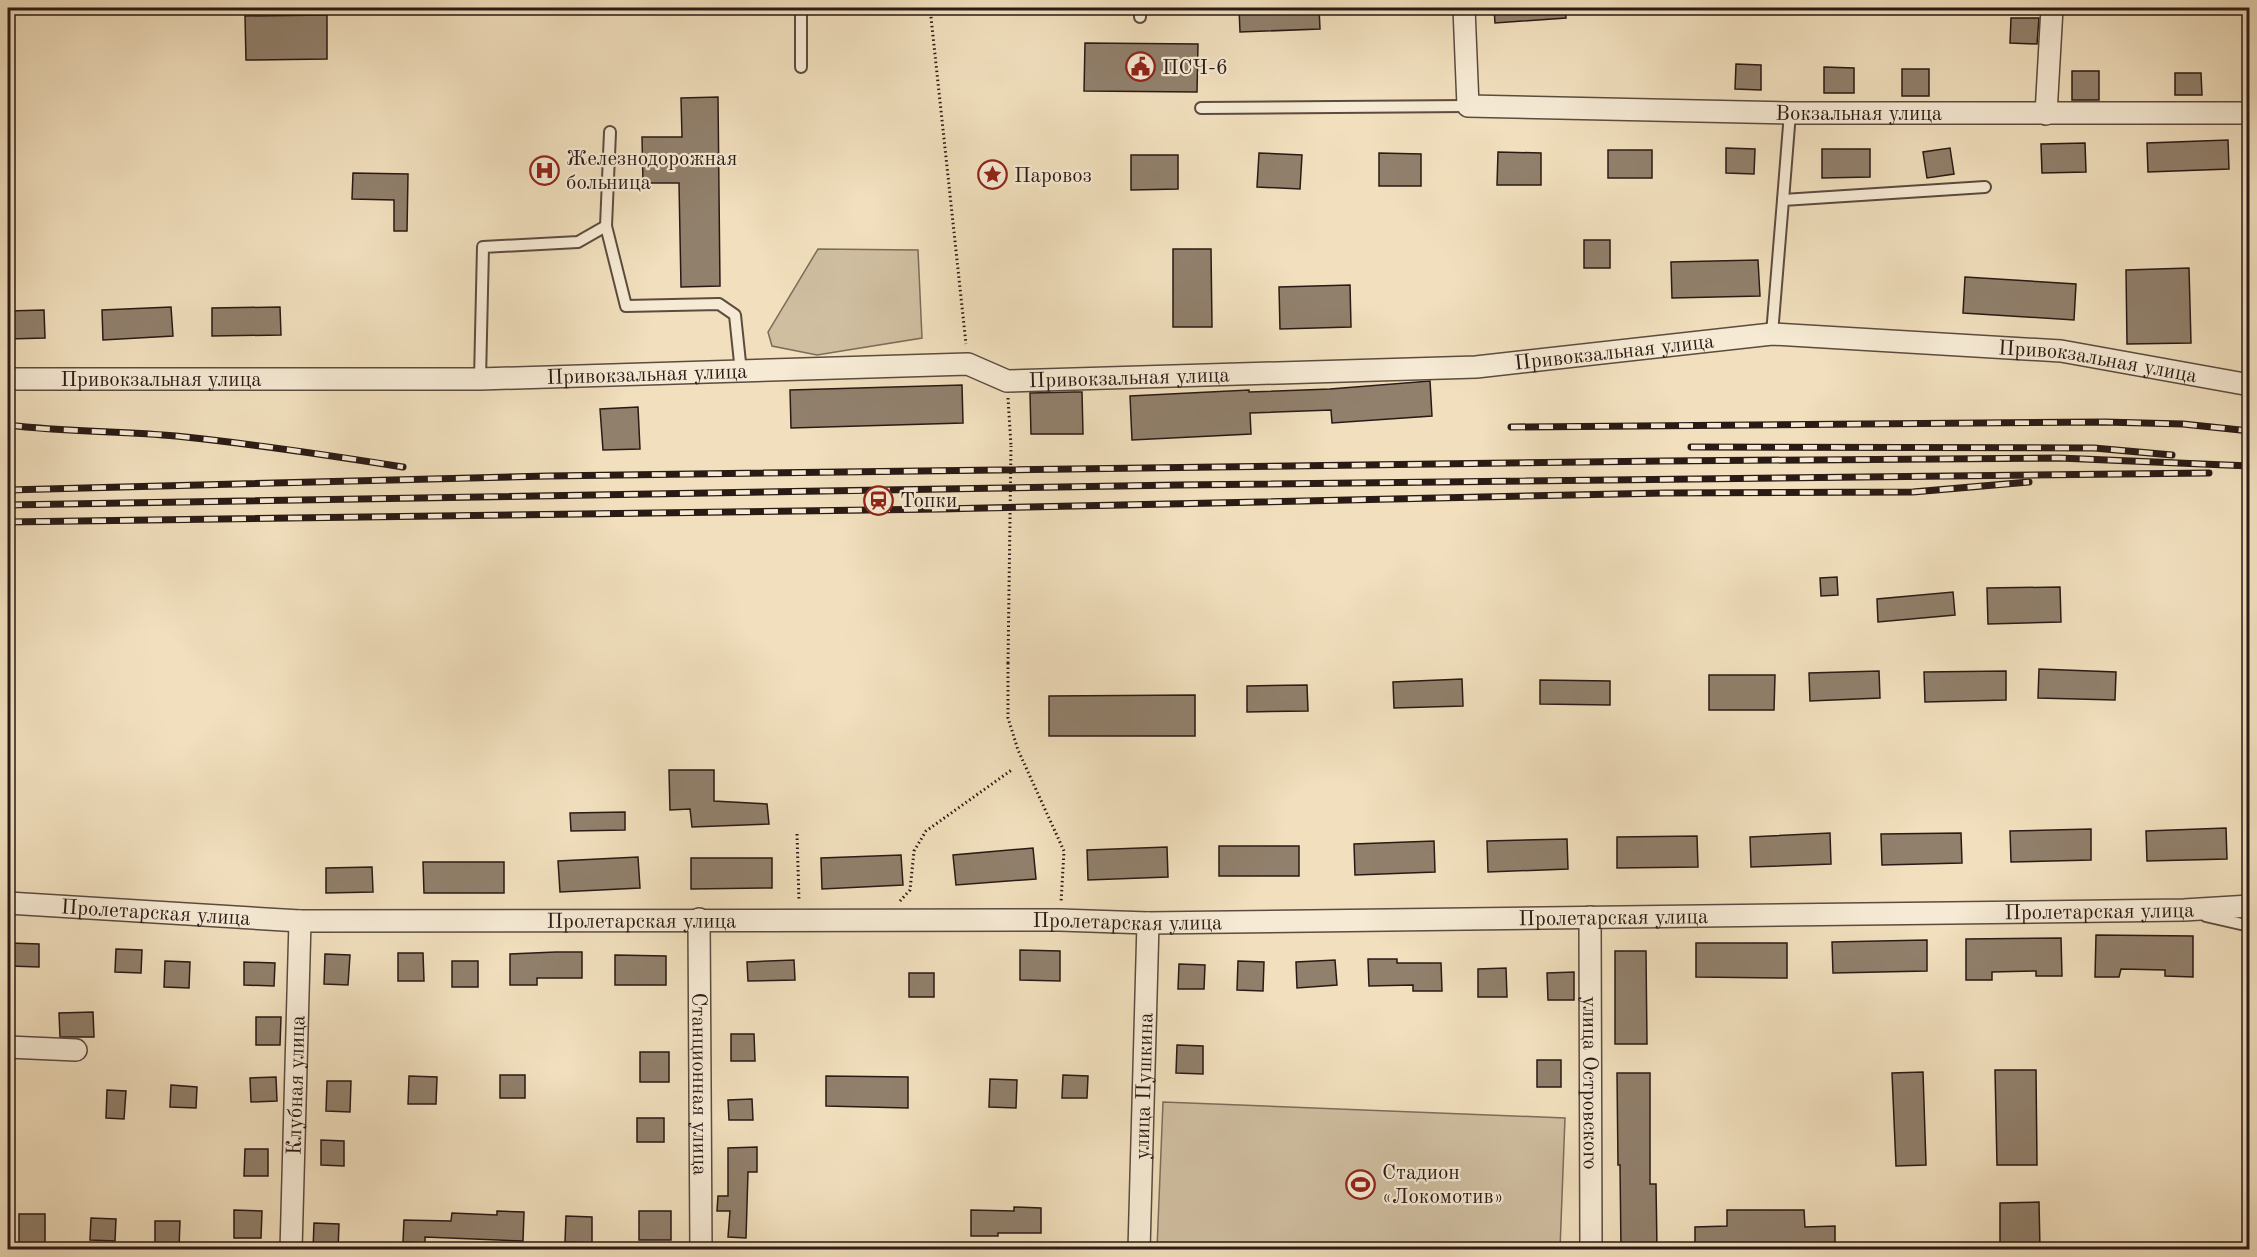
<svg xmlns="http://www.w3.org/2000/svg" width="2257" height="1257" viewBox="0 0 2257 1257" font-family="'Old Standard TT',serif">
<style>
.green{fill:#cfbea0;stroke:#7c6c5a;stroke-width:1.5}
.building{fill:#91806c;stroke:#2a1a15;stroke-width:1.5}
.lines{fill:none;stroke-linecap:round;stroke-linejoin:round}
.service-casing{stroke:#5c4b3f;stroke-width:14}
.minor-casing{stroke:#5c4b3f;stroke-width:24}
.path{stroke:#2a1a15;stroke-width:3;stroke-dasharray:1.5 3;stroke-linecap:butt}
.service{stroke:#f6ead4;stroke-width:10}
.minor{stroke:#f6ead4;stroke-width:21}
.rail-casing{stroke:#2a1a15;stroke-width:7}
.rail{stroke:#f6ead4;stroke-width:4.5;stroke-dasharray:14;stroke-linecap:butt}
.path-bridge{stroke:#2a1a15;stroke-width:3;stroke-dasharray:1.5 3;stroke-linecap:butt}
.labels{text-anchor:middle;stroke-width:4.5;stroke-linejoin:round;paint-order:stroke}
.poi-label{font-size:21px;fill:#2a1a15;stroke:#f6ead4;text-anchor:start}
.street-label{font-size:21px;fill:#2a1a15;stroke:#f6ead4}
</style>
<rect width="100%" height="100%" fill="#f1dfbd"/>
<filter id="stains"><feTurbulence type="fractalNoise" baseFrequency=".00333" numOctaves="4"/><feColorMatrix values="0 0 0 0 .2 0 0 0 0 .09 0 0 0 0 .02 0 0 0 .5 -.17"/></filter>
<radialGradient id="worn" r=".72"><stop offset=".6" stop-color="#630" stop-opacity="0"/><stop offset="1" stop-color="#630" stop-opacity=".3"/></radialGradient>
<g class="green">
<polygon points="818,249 918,250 922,338 817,355 772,346 768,332"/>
<polygon points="1163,1102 1565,1118 1560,1249 1157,1249"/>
</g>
<g class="building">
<polygon points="1239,8 1319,8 1320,29 1240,32"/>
<polygon points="1494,8 1565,8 1566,18 1495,23"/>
<polygon points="327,15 327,59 246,60 245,16"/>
<polygon points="2011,18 2039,18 2037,44 2010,43"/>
<polygon points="1085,43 1198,44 1197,92 1084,91"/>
<polygon points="1736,64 1761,65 1761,90 1735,89"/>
<polygon points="1824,67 1854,68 1854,93 1824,93"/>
<rect x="1902" y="69" width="27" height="27"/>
<rect x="2072" y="71" width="27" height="29"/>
<polygon points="2175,73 2201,73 2202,95 2175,95"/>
<polygon points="718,97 720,286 681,287 679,183 643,183 642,137 682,137 681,98"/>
<polygon points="2228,140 2229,169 2148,172 2147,143"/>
<polygon points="2085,143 2086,172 2042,173 2041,144"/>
<polygon points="1726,148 1755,149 1754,174 1726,173"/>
<polygon points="1950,148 1954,174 1927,178 1923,152"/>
<polygon points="1822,149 1870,149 1870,177 1822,178"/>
<rect x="1608" y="150" width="44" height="28"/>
<polygon points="1498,152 1541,153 1541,185 1497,185"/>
<polygon points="1259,153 1302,155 1300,189 1257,187"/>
<polygon points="1379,153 1421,154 1421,186 1379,186"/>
<polygon points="1131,155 1178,155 1178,189 1131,190"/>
<polygon points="353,173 408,174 407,231 394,231 394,200 352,199"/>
<rect x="1584" y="240" width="26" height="28"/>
<polygon points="1173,249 1211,249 1212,327 1173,327"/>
<polygon points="1758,260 1760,296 1672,298 1671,262"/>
<polygon points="2189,268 2191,343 2127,344 2126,270"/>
<polygon points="1965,277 2076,284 2074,320 1963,313"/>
<polygon points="1350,285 1351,327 1280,329 1279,287"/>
<polygon points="171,307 173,336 103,340 102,310"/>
<polygon points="280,307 281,335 212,336 212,308"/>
<polygon points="44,310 45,338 8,339 8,311"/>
<polygon points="1430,381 1432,416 1332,423 1331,410 1250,413 1251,434 1132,440 1130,396 1249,390 1249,392 1330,389"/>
<polygon points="962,385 963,423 791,428 790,390"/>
<polygon points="1074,392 1082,392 1083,434 1031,434 1030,393"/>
<polygon points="638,407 640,449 603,450 600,409"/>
<polygon points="1837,577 1838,595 1821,596 1820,578"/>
<polygon points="2060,587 2061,622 1988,624 1987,588"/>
<polygon points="1953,592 1955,615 1878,622 1877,599"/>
<polygon points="2039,669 2116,672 2115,700 2038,698"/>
<polygon points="1879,671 1880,698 1810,701 1809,673"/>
<polygon points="2006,671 2006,700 1925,702 1924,672"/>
<polygon points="1709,675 1775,675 1774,710 1709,710"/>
<polygon points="1462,679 1463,706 1394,708 1393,682"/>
<polygon points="1540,680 1610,681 1610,705 1540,704"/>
<polygon points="1307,685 1308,711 1247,712 1247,686"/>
<polygon points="1195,695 1195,736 1049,736 1049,696"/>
<polygon points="669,770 714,770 714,801 767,804 769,824 692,827 690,809 670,810"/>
<polygon points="625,812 625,830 571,831 570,813"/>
<polygon points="2226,828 2227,859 2147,861 2146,831"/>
<polygon points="2091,829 2091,860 2011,862 2010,831"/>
<polygon points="1830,833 1831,864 1751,867 1750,837"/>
<polygon points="1961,833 1962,863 1882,865 1881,834"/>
<polygon points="1697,836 1698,867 1617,868 1617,837"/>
<polygon points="1567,839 1568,869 1488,872 1487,841"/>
<polygon points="1434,841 1435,872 1355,875 1354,844"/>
<rect x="1219" y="846" width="80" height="30"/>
<polygon points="1167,847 1168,877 1088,880 1087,850"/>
<polygon points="1033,848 1036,879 956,885 953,855"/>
<polygon points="901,855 903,885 822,889 821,858"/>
<polygon points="638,857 640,888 560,892 558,861"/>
<polygon points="691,858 772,858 772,888 691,889"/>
<polygon points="423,862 504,862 504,893 424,893"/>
<polygon points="372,867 373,892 326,893 326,868"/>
<polygon points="2096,935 2193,936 2193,977 2165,976 2165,970 2121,969 2119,977 2095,977"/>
<polygon points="2061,938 2062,976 2036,976 2036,971 1992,972 1992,980 1966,980 1966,939"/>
<polygon points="1927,940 1927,971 1833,973 1832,942"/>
<polygon points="10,943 39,944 39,967 10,966"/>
<polygon points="1696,943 1787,943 1787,978 1696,977"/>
<polygon points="116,949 142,950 141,973 115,972"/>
<polygon points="1020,950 1060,951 1060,981 1020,980"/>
<polygon points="1615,951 1646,951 1647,1044 1615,1044"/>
<polygon points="556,952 582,952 582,978 537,978 537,985 510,985 510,954"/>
<polygon points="398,953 423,953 424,981 398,981"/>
<polygon points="325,954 350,955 348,985 324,984"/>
<polygon points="615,955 666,956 666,985 615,985"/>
<polygon points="1368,959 1397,959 1397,963 1441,963 1442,991 1413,991 1413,985 1369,986"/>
<polygon points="794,960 795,980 748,981 747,962"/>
<polygon points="1335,960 1337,985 1297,988 1296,962"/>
<polygon points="165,961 190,962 189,988 164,987"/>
<rect x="452" y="961" width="26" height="26"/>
<polygon points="1238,961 1264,962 1263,991 1237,990"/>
<polygon points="244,962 275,963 274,986 244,985"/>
<polygon points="1179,964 1205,965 1204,989 1178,989"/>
<polygon points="1506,968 1507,997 1478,997 1478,969"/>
<polygon points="1574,972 1574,1000 1548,1000 1547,973"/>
<rect x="909" y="973" width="25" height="24"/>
<polygon points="93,1012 94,1037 60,1037 59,1013"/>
<polygon points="256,1017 281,1017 280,1045 256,1045"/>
<polygon points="731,1034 754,1034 755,1061 731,1061"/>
<polygon points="1177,1045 1203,1046 1203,1074 1176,1073"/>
<rect x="640" y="1052" width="29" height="30"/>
<rect x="1537" y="1060" width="24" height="27"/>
<polygon points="1995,1070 2036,1070 2037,1165 1997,1165"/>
<polygon points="1923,1072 1926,1165 1896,1166 1892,1073"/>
<polygon points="1617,1073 1650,1073 1650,1184 1656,1184 1657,1250 1621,1250 1620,1165 1618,1165"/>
<rect x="500" y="1075" width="25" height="23"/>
<polygon points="1063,1075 1088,1076 1087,1098 1062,1098"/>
<polygon points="409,1076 437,1077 436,1104 408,1104"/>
<polygon points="826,1076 908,1077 908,1108 826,1106"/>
<polygon points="276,1077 277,1101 251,1102 250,1078"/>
<polygon points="990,1079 1017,1080 1016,1108 989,1107"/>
<polygon points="327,1081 351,1081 350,1112 326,1111"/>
<polygon points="171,1085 197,1087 196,1108 170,1107"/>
<polygon points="107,1090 126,1091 124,1119 106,1118"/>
<polygon points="752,1099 753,1120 729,1120 728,1100"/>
<rect x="637" y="1118" width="27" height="24"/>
<polygon points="321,1140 344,1141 344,1166 321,1165"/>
<polygon points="757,1147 757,1172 748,1172 746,1238 728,1237 730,1211 717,1211 718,1196 728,1196 728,1148"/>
<polygon points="245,1149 268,1149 268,1176 244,1176"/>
<polygon points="2039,1202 2040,1250 2000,1250 2000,1203"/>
<polygon points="1014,1207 1041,1208 1041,1233 998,1233 998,1236 971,1236 971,1210 1014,1211"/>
<polygon points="234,1210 262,1211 261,1238 234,1238"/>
<polygon points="1727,1210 1804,1210 1805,1227 1835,1226 1835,1250 1695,1250 1695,1227 1727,1226"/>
<polygon points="497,1211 524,1212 523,1241 425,1237 425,1243 403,1242 404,1220 451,1221 452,1213 497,1215"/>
<rect x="639" y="1211" width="32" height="29"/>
<rect x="19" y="1214" width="26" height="31"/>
<polygon points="566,1216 592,1217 592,1243 565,1242"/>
<polygon points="91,1218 116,1219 115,1241 90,1240"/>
<polygon points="155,1221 180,1221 179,1248 155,1248"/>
<polygon points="314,1223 339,1224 338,1250 313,1250"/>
</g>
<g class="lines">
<defs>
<g id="service">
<polyline points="1140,8 1140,17"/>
<polyline points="801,67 801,8"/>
<polyline points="1201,108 1468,106"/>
<polyline points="1783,200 1790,113"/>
<polyline points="606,226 626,306 719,304 735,315 741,372"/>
<polyline points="1772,334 1783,200 1985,187"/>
<polyline points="480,379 483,247 578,242 606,226 610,132"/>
<polyline points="2206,916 2250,926"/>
</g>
<g id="minor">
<path id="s1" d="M1464 8 1468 106 1790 113H2250"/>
<polyline points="2046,114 2052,8"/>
<path id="s2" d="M8 379H480L968 364 1007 381 1476 367 1772 334 2061 351 2250 385"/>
<path id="s3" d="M8 903 300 921 1060 920 1148 923 2184 910 2250 906"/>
<path id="s4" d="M1590 917 1591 1250"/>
<path id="s5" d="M699 919 701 1250"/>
<polyline points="8,1047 76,1050"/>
<path id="s6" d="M291 1250 300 921"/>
<path id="s7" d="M1139 1250 1148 923"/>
</g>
</defs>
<use href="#service" class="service-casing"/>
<use href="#minor" class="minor-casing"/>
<g class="path">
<polyline points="930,8 966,344"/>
<polyline points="1008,398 1011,446"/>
<polyline points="1008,663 1008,718 1018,750 1064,851 1061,903"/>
<polyline points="797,834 799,901"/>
<polyline points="900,901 910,890 914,851 926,831 1013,769"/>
</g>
<use href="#service" class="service"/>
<use href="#minor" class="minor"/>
<defs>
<g id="rail">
<path d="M8 425C64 432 120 431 176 436 253 444 328 455 403 467"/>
<polyline points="1511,427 2104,422 2183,424 2250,431"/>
<polyline points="1691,447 2094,448 2172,455"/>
<polyline points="8,490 548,476 1663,461 2059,458 2250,466"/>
<polyline points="8,505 1178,485 2209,473"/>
<polyline points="8,522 941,509 1665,493 1913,492 2029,482"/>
</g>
</defs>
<use href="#rail" class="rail-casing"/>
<use href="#rail" class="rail"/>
<polyline class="path-bridge" points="1008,663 1011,446"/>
</g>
<defs>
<symbol id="civic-ring" viewBox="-11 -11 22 22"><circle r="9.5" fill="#f6ead4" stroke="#8f2418" stroke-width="1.5"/><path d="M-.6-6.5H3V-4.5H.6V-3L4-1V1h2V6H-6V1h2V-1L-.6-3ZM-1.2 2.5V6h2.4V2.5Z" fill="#8f2418"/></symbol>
<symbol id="hospital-ring" viewBox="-11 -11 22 22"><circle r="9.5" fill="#f6ead4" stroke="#8f2418" stroke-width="1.5"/><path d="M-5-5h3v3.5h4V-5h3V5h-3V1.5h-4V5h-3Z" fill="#8f2418"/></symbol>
<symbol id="sight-ring" viewBox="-11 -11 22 22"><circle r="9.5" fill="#f6ead4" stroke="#8f2418" stroke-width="1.5"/><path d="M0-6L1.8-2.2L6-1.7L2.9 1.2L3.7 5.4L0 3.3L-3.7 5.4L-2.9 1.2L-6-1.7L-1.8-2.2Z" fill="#8f2418"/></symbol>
<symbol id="station-ring" viewBox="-11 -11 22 22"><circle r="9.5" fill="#f6ead4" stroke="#8f2418" stroke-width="1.5"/><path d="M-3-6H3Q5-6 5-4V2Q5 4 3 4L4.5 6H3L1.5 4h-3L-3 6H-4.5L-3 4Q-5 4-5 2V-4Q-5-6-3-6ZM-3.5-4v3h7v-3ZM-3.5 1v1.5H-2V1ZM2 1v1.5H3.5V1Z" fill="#8f2418"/></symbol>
<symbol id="stadium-ring" viewBox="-11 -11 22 22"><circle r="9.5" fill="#f6ead4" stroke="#8f2418" stroke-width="1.5"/><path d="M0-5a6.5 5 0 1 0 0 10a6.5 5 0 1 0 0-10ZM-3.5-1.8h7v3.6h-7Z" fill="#8f2418"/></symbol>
</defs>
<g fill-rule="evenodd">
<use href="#civic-ring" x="1124" y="50" width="33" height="33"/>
<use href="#hospital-ring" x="528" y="154" width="33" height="33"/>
<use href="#sight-ring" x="976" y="158" width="33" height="33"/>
<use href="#station-ring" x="862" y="484" width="33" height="33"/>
<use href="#stadium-ring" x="1344" y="1168" width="33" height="33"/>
</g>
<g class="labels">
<g class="poi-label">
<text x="1162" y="74">ПСЧ-6</text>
<text x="566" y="165">Железнодорожная<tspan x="566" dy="24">больница</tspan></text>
<text x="1014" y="182">Паровоз</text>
<text x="900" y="507">Топки</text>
<text x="1382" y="1179">Стадион<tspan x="1382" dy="24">«Локомотив»</tspan></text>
</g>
<g class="street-label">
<text dy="7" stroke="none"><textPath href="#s1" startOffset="489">Вокзальная улица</textPath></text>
<text dy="7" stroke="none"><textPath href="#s2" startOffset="1611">Привокзальная улица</textPath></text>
<text dy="7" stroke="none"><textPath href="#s2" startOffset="2097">Привокзальная улица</textPath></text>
<text dy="7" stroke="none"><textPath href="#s2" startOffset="639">Привокзальная улица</textPath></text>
<text dy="7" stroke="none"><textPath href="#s2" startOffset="1125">Привокзальная улица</textPath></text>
<text dy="7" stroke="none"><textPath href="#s2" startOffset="153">Привокзальная улица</textPath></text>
<text dy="7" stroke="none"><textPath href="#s3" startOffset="2092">Пролетарская улица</textPath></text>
<text dy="7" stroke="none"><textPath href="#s3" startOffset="148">Пролетарская улица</textPath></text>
<text dy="7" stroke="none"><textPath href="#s3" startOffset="1606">Пролетарская улица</textPath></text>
<text dy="7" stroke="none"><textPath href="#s3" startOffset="634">Пролетарская улица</textPath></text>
<text dy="7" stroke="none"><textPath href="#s3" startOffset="1120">Пролетарская улица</textPath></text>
<text dy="7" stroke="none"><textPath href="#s4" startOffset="166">улица Островского</textPath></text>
<text dy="7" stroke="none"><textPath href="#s5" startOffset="165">Станционная улица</textPath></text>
<text dy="7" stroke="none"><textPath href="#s6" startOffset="165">Клубная улица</textPath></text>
<text dy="7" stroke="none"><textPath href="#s7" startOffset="164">улица Пушкина</textPath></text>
</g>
</g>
<rect width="2257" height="1257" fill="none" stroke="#f1dfbd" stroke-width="30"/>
<rect x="9" y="9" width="2239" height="1239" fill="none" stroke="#2a1a15" stroke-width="3"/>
<rect x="15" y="15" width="2227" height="1227" fill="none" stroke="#2a1a15" stroke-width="1.5"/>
<rect width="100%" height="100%" filter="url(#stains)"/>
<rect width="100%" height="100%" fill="url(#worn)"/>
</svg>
